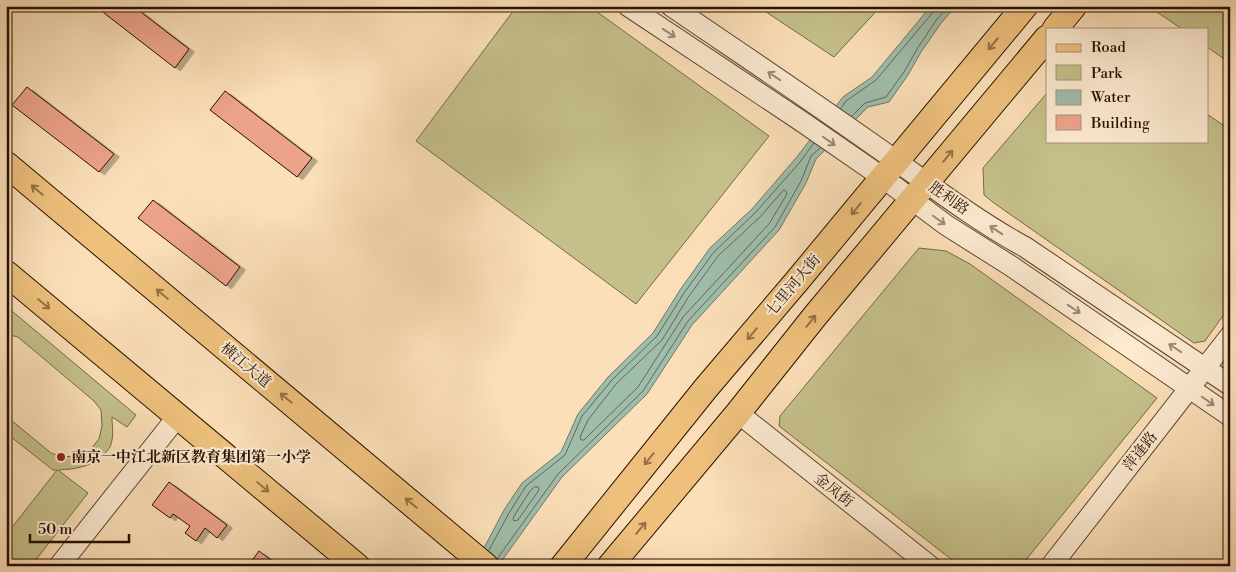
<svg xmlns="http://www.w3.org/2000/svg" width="1236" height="572" viewBox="0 0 1236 572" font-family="'Libre Bodoni','Noto Serif SC',serif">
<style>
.green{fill:#c5c08a;stroke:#766846}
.water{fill:#9fbdab;stroke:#6f7867}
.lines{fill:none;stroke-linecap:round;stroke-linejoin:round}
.shore{stroke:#646656;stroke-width:1}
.building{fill:#eda38b;stroke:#281001;filter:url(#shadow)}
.minor-casing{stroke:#5d442f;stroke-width:22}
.major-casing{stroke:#281001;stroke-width:27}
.minor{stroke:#fcead1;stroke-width:20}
.major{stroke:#eec07c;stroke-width:25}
.oneway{stroke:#9d8873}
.oneway2{stroke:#957145}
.poi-dot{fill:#8f2418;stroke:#fcead1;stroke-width:2}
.labels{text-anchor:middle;stroke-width:4.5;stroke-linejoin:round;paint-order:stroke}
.street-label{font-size:15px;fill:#281001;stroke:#fcead1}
.poi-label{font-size:15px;font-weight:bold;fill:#281001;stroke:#fcead1;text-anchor:start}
</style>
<defs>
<filter id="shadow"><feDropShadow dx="5.5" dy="3" stdDeviation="0" flood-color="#0004"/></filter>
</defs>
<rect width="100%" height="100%" fill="#fbdfb8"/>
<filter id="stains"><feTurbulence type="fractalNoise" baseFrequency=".004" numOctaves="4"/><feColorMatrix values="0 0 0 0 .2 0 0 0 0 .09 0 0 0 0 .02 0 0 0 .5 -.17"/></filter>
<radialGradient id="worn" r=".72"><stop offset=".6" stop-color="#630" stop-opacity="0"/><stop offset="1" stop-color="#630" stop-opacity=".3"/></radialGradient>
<g class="green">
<polygon points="517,6 589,6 769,136 636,304 416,141"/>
<polygon points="757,6 881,6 834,57"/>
<polygon points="1161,6 1230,6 1230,63 1207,47 1207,29 1182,29 1157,12"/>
<polygon points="1047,93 1047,141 1207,141 1207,114 1230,130 1230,306 1205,341 1194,343 994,203 984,195 983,168"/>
<polygon points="919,248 946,251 970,264 1157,398 1021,566 960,566 779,426 780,416"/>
<path d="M6 306 136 415 127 427 112 417C112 426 114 435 111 444 110 448 108 450 105 453 92 467 76 469 58 470L88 493 31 566H6V535L57 470H53L6 433V416L51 453 62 457 75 456 90 450 99 439 102 426 101 410 94 401 18 337 6 334Z"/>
</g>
<polygon class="water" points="931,6 956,6 942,22 921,52 908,75 889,102 868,107 816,159 806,183 779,230 692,325 647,394 562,477 498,566 466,566 485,546 504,510 522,483 561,452 578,414 608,377 653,333 680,290 710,248 752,209 796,158 843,97 872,77"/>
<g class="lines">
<g class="shore">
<polyline points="841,108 846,101 876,80 934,11 935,6"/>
<polyline points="852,116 865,103 886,97 904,72 917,49 937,19 949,6"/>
<polygon points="784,190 786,191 787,194 769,224 683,317 638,387 584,440 581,440 580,437 588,420 616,384 662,340 689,296 718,256 760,217"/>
<polygon points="535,487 538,487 539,490 518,520 514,521 513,519 514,516 530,491"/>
<polyline points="489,550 509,513 526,486 565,455 582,416 612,380 657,336 684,293 714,252 756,212 800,162 814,143"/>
<polyline points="497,559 558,474 643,391 688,321 775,227 801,181 811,156 820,148"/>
</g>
</g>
<g class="building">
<polygon points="95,6 133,6 189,49 175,68"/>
<polygon points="27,87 114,154 99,172 12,105"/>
<polygon points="225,91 312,158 297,177 210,110"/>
<polygon points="153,200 240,267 226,286 138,218"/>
<polygon points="169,482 227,525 217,538 205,528 196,541 185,533 190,526 173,514 170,518 152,505"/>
<polygon points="259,551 279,566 248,566"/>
</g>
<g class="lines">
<defs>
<g id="minor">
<polyline points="628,6 801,121 882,177 946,225 1011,266 1230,416"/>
<path d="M671 6C737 51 803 95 868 141 920 177 970 217 1025 247L1230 385"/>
<polyline points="738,413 930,566"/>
<polyline points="59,566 178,416"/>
<polyline points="1051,566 1230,336"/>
</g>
<g id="major">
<polyline points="1055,29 1074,6"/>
<polyline points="6,164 486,566"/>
<polyline points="6,273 357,566"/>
<polyline points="563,566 706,388 797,281 1025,6"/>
<polyline points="610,566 738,413 815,316 1047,38"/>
</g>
</defs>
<use href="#minor" class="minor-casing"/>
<use href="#major" class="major-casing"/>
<use href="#minor" class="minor"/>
<use href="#major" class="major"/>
</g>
<defs><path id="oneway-shaft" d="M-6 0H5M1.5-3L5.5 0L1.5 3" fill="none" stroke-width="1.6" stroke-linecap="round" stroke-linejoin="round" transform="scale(1.25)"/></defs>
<g class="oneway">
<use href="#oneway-shaft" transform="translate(669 33) rotate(33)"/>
<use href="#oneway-shaft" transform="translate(774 76) rotate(-146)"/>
<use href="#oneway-shaft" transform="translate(829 141) rotate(35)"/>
<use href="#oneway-shaft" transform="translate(939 220) rotate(35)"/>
<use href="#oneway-shaft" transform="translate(996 230) rotate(-147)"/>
<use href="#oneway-shaft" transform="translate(1074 309) rotate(34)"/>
<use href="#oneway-shaft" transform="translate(1175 348) rotate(-146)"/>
<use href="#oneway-shaft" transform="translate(1208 401) rotate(35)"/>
</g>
<g class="oneway2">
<use href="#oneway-shaft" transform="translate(993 44) rotate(130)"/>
<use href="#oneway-shaft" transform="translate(948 156) rotate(-50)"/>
<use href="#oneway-shaft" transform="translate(37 190) rotate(-140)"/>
<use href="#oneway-shaft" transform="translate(856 209) rotate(129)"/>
<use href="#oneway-shaft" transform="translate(162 294) rotate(-140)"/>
<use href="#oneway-shaft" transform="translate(44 304) rotate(40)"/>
<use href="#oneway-shaft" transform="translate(811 321) rotate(-51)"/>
<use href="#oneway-shaft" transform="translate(752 334) rotate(130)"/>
<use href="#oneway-shaft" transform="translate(286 398) rotate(-140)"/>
<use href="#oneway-shaft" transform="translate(649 459) rotate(129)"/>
<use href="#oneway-shaft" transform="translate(263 487) rotate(40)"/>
<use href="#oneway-shaft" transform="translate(411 503) rotate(-140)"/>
<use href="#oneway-shaft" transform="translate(641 528) rotate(-50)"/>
</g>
<circle class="poi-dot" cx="61" cy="457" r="5"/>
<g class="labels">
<g class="street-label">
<text transform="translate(949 198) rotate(35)" y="5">胜利路</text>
<text transform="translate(793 285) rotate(-50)" y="5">七里河大街</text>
<text transform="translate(246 365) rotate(40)" y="5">横江大道</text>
<text transform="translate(1140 451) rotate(-52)" y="5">萍逢路</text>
<text transform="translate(834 490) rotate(38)" y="5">金凤街</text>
</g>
<g class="poi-label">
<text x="71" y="462">南京一中江北新区教育集团第一小学</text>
</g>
</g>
<rect width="1236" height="572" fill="none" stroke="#fbdfb8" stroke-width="25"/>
<rect x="8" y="8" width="1221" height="557" fill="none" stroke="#281001" stroke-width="2.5"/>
<rect x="12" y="12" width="1211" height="547" fill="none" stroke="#281001"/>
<rect x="1046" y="28" width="162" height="115" fill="#fcead1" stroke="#a7937e"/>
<rect x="1056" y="44" width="25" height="8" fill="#eec07c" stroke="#a7937e"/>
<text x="1091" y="52" font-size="15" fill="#281001">Road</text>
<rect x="1056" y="65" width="25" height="15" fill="#c5c08a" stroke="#a7937e"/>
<text x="1091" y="78" font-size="15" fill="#281001">Park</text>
<rect x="1056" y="90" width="25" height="15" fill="#9fbdab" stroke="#a7937e"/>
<text x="1091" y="102" font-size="15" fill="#281001">Water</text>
<rect x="1056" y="115" width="25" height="15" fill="#eda38b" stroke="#a7937e"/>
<text x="1091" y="128" font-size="15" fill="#281001">Building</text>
<path d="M30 534v8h99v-8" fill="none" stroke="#281001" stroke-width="2.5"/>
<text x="38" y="534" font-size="15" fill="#281001" stroke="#fcead1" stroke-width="4" paint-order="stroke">50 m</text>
<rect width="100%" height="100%" filter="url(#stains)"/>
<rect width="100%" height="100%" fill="url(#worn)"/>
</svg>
